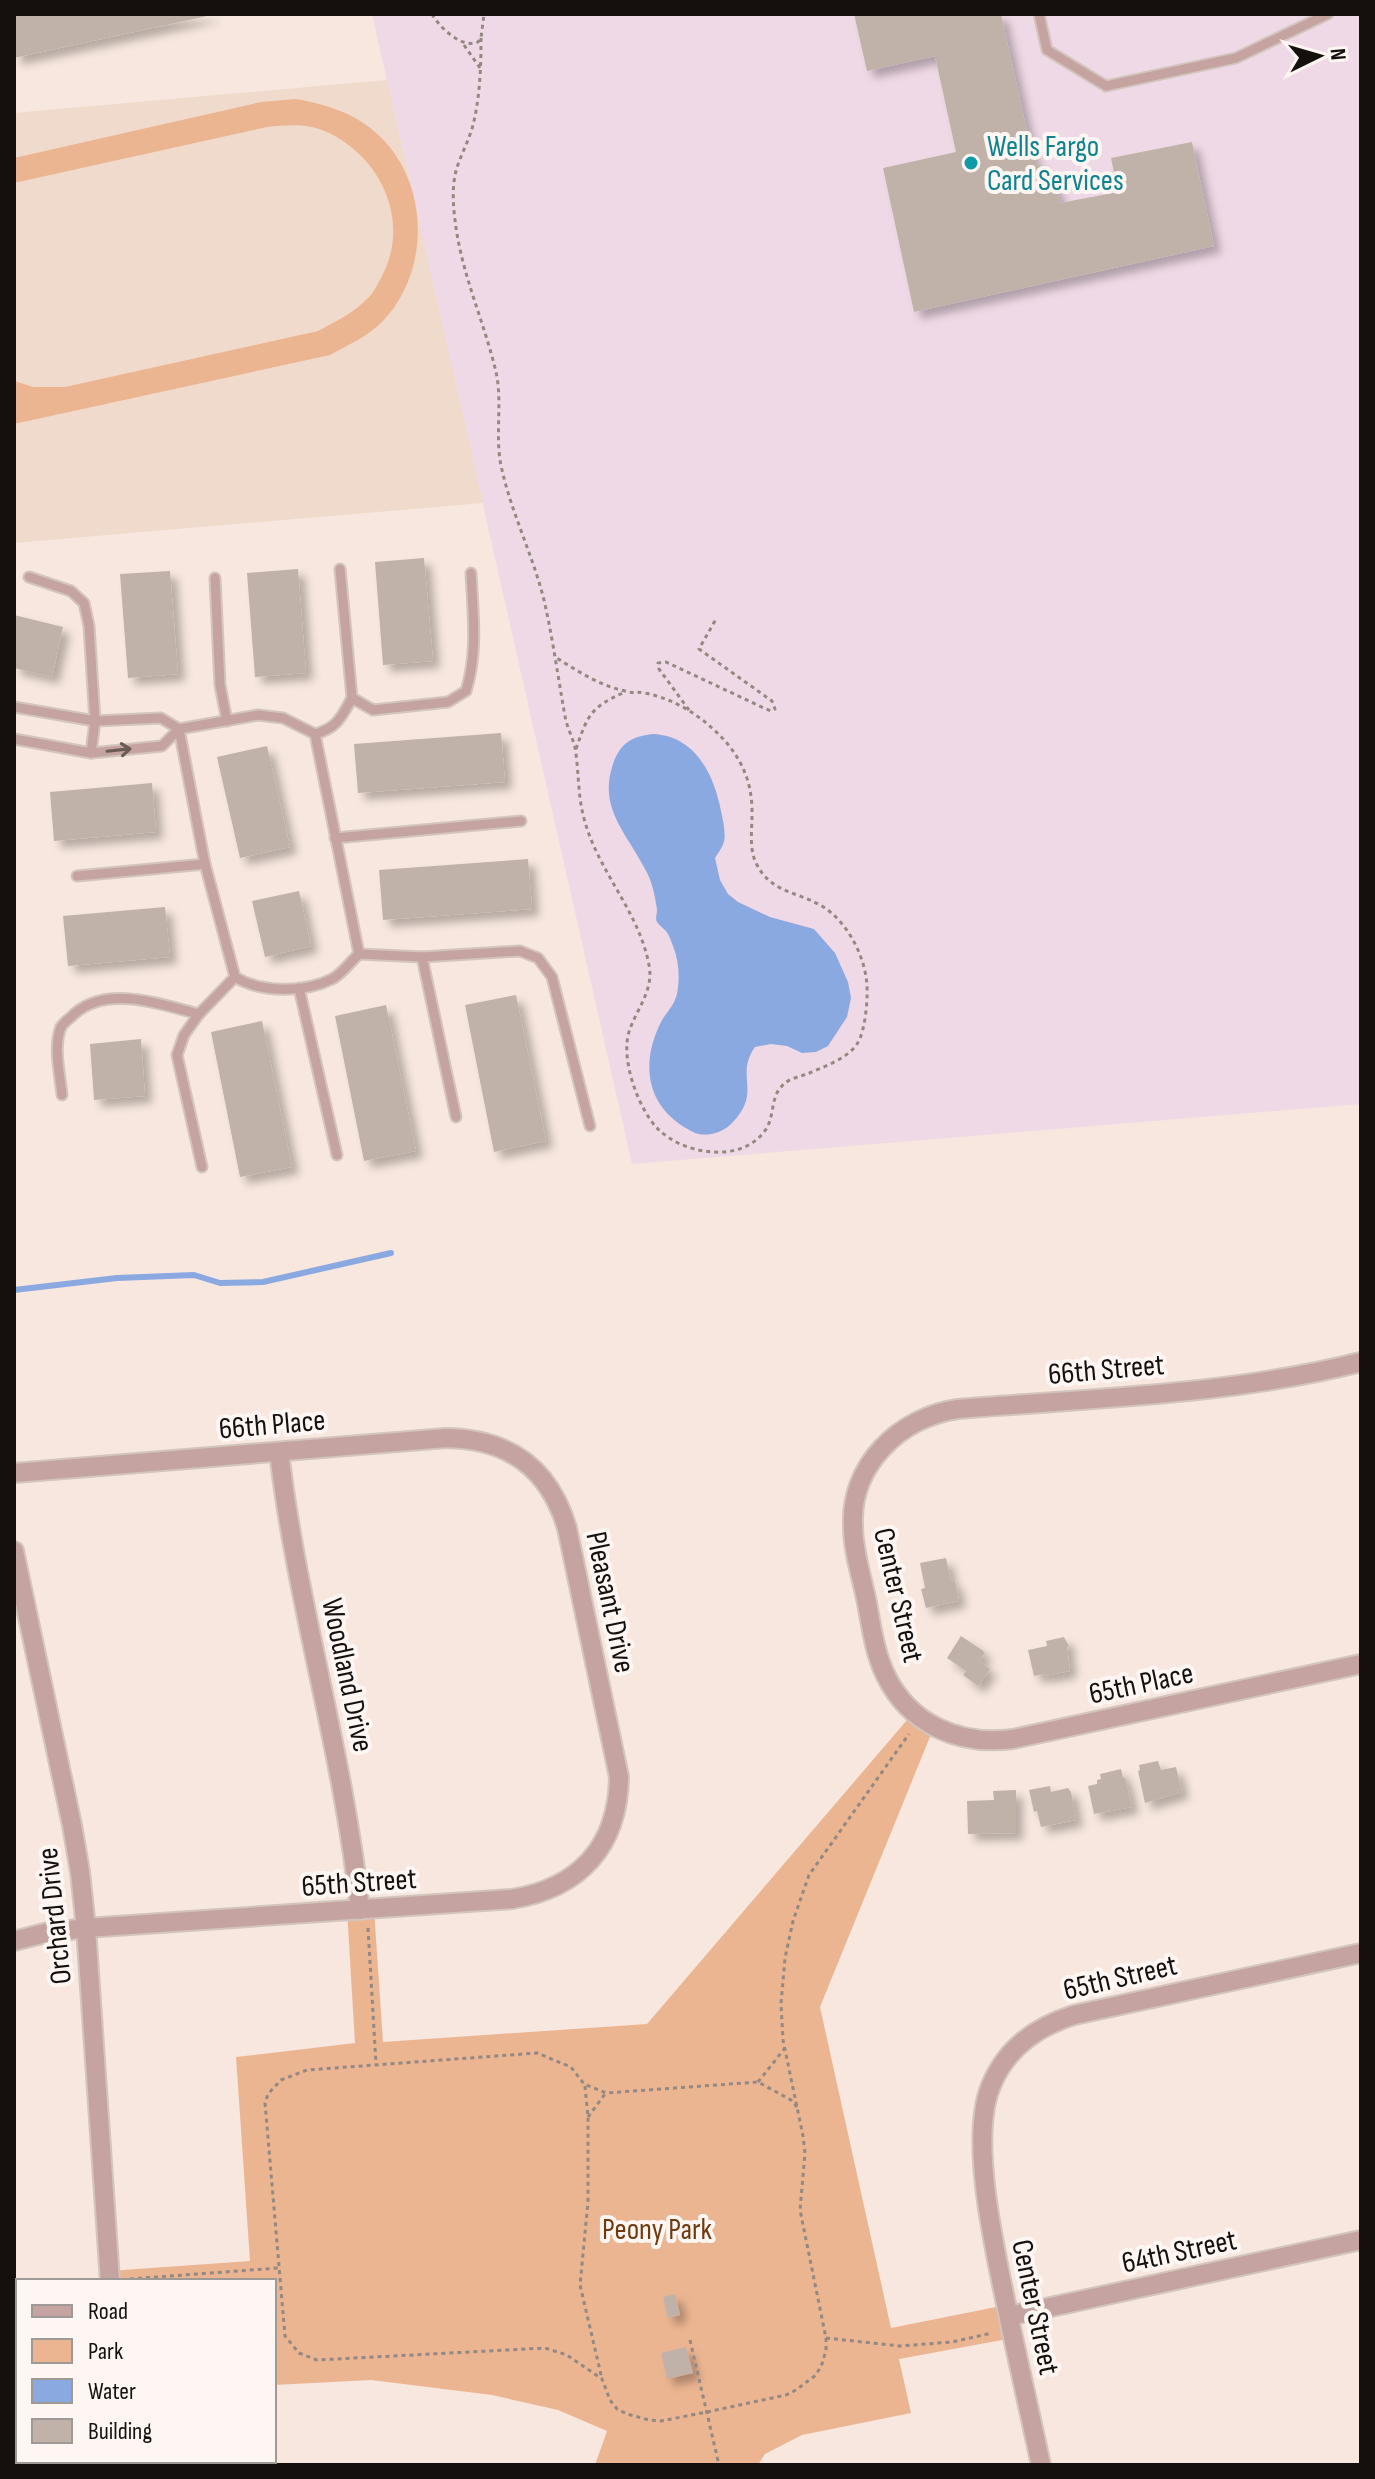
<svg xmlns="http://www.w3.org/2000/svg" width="1375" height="2479" viewBox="0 0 1375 2479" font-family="'Sofia Sans Condensed',sans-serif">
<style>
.commercial{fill:#f0d9e6}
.built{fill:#f0dacc}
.green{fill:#ecb592}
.water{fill:#8ba9e1}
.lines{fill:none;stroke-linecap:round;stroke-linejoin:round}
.stream{stroke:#8ba9e1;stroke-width:6}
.building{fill:#c1b2a9;filter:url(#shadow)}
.lane-casing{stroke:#d3c5bd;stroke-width:13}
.street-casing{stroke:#d3c5bd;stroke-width:22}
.path{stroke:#938882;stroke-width:3;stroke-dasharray:4 4;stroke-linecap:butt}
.lane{stroke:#c4a3a1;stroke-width:9}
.street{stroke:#c4a3a1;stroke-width:18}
.oneway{stroke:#6c5a57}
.culture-dot{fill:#0f9aa8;stroke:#fdf6f3;stroke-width:3}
.labels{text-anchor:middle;stroke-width:8;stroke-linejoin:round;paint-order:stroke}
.culture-label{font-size:30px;fill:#0d838f;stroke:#fdf6f3;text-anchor:start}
.street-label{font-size:30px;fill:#15100d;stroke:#fdf6f3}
.park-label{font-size:30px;fill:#713a0e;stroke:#fdf6f3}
</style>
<defs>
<filter id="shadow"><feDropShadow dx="7" dy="7" stdDeviation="4" flood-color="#0004"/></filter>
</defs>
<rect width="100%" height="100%" fill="#f7e7de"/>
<polygon class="commercial" points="372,14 1361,14 1361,1104 632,1164"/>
<polygon class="built" points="387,80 483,503 14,543 14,113"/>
<g class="green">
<path d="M296 99C324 104 352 112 374 131 430 178 432 271 382 322 367 337 348 345 330 355L14 424V381L34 387H65L318 331C337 321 355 312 369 297 375 291 378 283 382 276 411 221 381 157 327 132 307 123 288 125 267 127L14 183V158L261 102Z"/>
<polygon points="913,1713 934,1727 820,2007 891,2328 1006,2305 1013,2338 899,2359 911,2413 802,2435 765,2454 758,2465 595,2465 607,2431 558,2410 492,2395 371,2380 274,2385 274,2281 251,2281 251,2279 110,2281 109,2271 250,2261 236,2057 355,2043 347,1910 374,1909 383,2042 647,2024"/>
</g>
<path class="water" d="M653 734C696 736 714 775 721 811 723 821 726 832 724 842 722 848 718 853 715 858L720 880 728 894 738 902 770 917 814 929 835 953 848 982 851 998 847 1017 828 1046 816 1052 802 1053 787 1046 771 1044 755 1047C734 1077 763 1091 732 1123 723 1133 705 1138 693 1132 646 1109 639 1064 662 1020 668 1011 674 1005 677 994 680 978 679 961 673 946 671 941 669 934 665 930 664 929 657 923 657 922 655 918 657 914 657 910 655 895 652 881 645 869 626 832 598 808 613 764 621 742 631 737 653 734Z"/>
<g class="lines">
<polyline class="stream" points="14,1290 117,1278 194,1275 220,1283 263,1282 391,1253"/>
</g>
<g class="building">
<polygon points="14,14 212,14 212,15 14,58"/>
<polygon points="854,14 1001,14 1033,159 1045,171 1055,186 1060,203 1118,192 1111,158 1192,142 1214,246 914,312 883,168 956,152 935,56 867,71"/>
<polygon points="424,558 433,661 383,665 375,562"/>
<polygon points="298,569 306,673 255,677 247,573"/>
<polygon points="170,571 178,674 128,678 120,574"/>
<polygon points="14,615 63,627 52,677 14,668"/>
<polygon points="501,733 505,782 358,793 354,744"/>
<polygon points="267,746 290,847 240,858 217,757"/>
<polygon points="152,783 156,832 54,841 50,792"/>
<polygon points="528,859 532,909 383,920 379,870"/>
<polygon points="299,891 311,946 265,957 252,901"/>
<polygon points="165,907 170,957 68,966 63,916"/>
<polygon points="516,995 546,1141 494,1152 465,1005"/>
<polygon points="386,1005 416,1151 364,1161 335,1016"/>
<polygon points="262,1021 292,1167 240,1177 211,1032"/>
<polygon points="141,1039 145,1096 94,1100 90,1044"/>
<polygon points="946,1558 951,1582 955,1581 959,1601 926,1608 921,1589 925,1588 920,1563"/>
<polygon points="961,1636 982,1650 985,1653 979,1661 990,1669 978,1686 963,1675 966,1671 947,1658"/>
<polygon points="1064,1637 1069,1646 1067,1647 1070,1671 1044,1676 1044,1674 1034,1676 1028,1650 1047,1646 1046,1641"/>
<polygon points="1158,1761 1161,1770 1176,1767 1182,1792 1145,1803 1138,1771 1140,1770 1139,1765"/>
<polygon points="1121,1769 1123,1778 1125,1778 1132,1807 1094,1814 1088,1786 1097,1784 1097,1780 1101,1779 1100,1774"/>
<polygon points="1050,1786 1051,1792 1068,1788 1071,1792 1076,1820 1041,1827 1037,1811 1034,1812 1029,1790"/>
<polygon points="1016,1790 1016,1833 968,1834 967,1801 994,1800 993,1791"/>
<polygon points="675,2294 680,2315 668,2318 663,2297"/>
<polygon points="686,2347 693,2373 667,2379 661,2353"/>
</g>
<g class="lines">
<defs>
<g id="lane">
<polyline points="1039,14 1047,50 1106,86 1236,58 1328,14"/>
<polyline points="29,577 71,591 84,603 89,626 95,721 91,753"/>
<polyline points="215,578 220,685 227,721"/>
<path d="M352 698 373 710 448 702 466 691C478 652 473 614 471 573"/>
<polyline points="14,707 95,721 161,718 179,729 205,864"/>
<polyline points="315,734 359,954"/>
<path d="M14 739 91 753 162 746 179 729 258 715 283 718 315 734C337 728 341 718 352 698L340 569"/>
<polyline points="335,838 521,821"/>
<path d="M77 876 205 864 235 977C261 993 304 993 332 979 341 975 351 961 359 954L422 957 520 951 538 958 552 977 590 1126"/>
<polyline points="422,957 456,1117"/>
<polyline points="299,988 337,1155"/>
<path d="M62 1095C60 1074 53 1047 61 1027 62 1025 68 1019 70 1018 103 983 158 1004 199 1014"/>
<polyline points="202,1167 177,1055 184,1035 199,1014 235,977"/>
</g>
<g id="street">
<path d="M1361 1362C1230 1395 1092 1398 958 1409 900 1417 850 1465 853 1526 853 1550 861 1575 866 1598 871 1623 874 1652 886 1676 910 1725 960 1746 1013 1739L1361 1664"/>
<path d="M279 1452C297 1606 344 1755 360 1910"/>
<path d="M14 1473 446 1438C509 1439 549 1468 567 1528L619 1777C618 1846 580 1888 512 1899L86 1928 45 1933 14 1941"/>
<polyline points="14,1551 72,1825 80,1872 86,1928 110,2281"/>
<polyline points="1009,2316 1361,2240"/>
<polyline points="107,2465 108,2461"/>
<path d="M1041 2465C1031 2419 1021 2374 1011 2328 999 2267 968 2146 990 2088 1005 2049 1035 2027 1074 2015L1361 1953"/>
</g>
</defs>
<use href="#lane" class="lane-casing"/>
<use href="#street" class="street-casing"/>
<g class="path">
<path d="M432 14C440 28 462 49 478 42L481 38 484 14"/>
<path d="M481 38C481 67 480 97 473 125 469 141 460 156 456 171 452 186 453 205 455 220 461 273 484 321 496 372 503 404 494 438 502 470 512 514 533 556 544 600 553 639 558 678 565 716 567 729 575 741 576 754 579 777 578 799 585 822 599 872 639 912 649 965 654 989 638 1007 630 1029 619 1056 638 1109 658 1129 683 1154 739 1164 764 1132 775 1119 770 1099 781 1087 787 1079 798 1077 807 1074 823 1067 847 1059 857 1044 866 1031 869 992 866 977 862 950 844 918 820 905 795 891 770 892 756 863 749 848 752 831 752 815 753 780 739 752 713 729 695 712 669 697 644 693 635 691 634 694 625 691 600 686 576 670 555 657"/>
<polyline points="464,45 480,68"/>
<polyline points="689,710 659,669 658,663 666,662 766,709 771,711 775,709 772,701 699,649 716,619"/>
<path d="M576 749C588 714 591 707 625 692"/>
<polyline points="368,1928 376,2064"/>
<polyline points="758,2082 785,2048"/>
<polyline points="585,2086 588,2117 588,2202 580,2285 602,2379"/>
<polyline points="797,2107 791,2100 758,2082 606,2093 584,2084 571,2067 537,2053 307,2070 281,2080 268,2094 265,2103 285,2336 299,2353 317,2360 545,2348 567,2355 602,2379 610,2400 617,2409 627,2414 649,2420 661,2421 707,2412 786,2395 796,2390 816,2375 822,2364 826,2350 826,2338 800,2210 805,2153 803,2136 783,2040 781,2004 785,1958 793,1921 809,1875 909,1734"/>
<polyline points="588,2117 605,2094"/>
<polyline points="130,2279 278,2268"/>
<polyline points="826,2338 900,2346 952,2342 992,2333"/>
<polyline points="690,2340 719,2465"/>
</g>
<use href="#lane" class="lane"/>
<use href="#street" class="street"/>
</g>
<defs><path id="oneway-shaft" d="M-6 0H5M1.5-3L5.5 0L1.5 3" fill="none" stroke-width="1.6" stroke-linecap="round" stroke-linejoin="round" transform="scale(2)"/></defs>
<use class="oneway" href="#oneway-shaft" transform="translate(119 750) rotate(-6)"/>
<circle class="culture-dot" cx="971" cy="163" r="8"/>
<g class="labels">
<g class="culture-label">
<text x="987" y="156">Wells Fargo<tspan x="987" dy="34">Card Services</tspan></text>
</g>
<g class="street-label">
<text transform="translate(1106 1369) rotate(-5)" y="10">66th Street</text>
<text transform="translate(272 1424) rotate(-5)" y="10">66th Place</text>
<text transform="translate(899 1595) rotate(77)" y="10">Center Street</text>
<text transform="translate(611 1602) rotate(78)" y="10">Pleasant Drive</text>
<text transform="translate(348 1675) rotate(78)" y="10">Woodland Drive</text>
<text transform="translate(1141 1683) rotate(-12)" y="10">65th Place</text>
<text transform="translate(359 1882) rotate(-4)" y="10">65th Street</text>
<text transform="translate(54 1916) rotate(-96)" y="10">Orchard Drive</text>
<text transform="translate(1120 1977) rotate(-13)" y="10">65th Street</text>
<text transform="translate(1179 2251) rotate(-12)" y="10">64th Street</text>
<text transform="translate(1036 2307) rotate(78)" y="10">Center Street</text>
</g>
<g class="park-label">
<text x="657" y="2239">Peony Park</text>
</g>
</g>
<rect width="1375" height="2479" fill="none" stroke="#15100d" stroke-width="32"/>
<rect x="16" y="2279" width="260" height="184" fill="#fdf6f3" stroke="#a09a97" stroke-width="2"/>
<rect x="32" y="2305" width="40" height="12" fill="#c4a3a1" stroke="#a09a97" stroke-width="2"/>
<text x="88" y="2319" font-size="24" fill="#15100d">Road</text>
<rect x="32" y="2339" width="40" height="24" fill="#ecb592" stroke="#a09a97" stroke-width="2"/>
<text x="88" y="2359" font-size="24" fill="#15100d">Park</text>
<rect x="32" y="2379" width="40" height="24" fill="#8ba9e1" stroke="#a09a97" stroke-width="2"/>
<text x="88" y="2399" font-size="24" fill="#15100d">Water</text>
<rect x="32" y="2419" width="40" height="24" fill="#c1b2a9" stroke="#a09a97" stroke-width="2"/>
<text x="88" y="2439" font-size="24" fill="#15100d">Building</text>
<g transform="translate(1319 56) rotate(85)" stroke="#fdf6f3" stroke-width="6" paint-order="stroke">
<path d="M0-6L14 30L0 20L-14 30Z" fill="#15100d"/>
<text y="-12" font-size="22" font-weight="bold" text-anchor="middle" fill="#15100d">N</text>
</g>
</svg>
